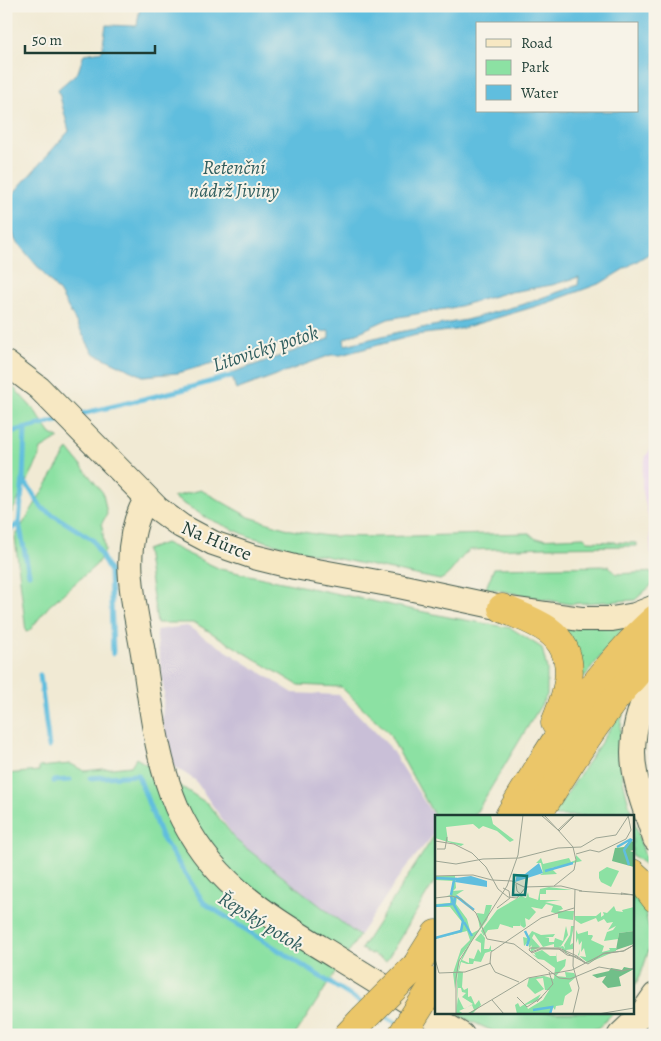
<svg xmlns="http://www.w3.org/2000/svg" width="661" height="1041" viewBox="0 0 661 1041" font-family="Alegreya,serif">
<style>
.built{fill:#e9d1ed}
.industrial{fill:#c9bfd7}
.green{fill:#8ce1a3;stroke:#568f6c}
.water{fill:#60bede;stroke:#407e89;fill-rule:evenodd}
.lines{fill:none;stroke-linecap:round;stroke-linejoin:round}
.stream{stroke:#60bede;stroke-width:5}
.secondary-casing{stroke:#3e574c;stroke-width:26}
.highway-casing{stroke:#3e574c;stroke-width:29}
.secondary{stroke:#f7e8c3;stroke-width:24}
.highway{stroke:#ebc669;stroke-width:28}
.highway-bridge-casing{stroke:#3e574c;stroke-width:29;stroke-linecap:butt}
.highway-bridge{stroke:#ebc669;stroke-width:28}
.labels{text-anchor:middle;stroke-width:4;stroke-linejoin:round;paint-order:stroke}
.street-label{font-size:19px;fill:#1f3d34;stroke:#f7f3e8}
.water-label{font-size:20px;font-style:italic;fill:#2f5d5e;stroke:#f7f3e8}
.inset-river{fill:none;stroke:#60bede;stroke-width:2.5}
.inset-road{fill:none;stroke:#9da594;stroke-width:1}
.view{fill:#0f766e;fill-opacity:0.15;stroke:#0f766e;stroke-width:2.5}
.inset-edge{fill:none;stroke:#1f3d34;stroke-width:2.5}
</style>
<rect width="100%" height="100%" fill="#f7f3e8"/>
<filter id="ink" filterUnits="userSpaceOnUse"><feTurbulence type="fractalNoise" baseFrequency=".02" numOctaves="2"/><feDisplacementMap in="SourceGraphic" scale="10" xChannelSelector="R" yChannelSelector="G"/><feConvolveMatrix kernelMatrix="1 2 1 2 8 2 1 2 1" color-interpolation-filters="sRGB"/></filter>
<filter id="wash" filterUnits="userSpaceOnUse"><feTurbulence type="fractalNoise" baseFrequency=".0096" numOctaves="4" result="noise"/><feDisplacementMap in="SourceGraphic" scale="20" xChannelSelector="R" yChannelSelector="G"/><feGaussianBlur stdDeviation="1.12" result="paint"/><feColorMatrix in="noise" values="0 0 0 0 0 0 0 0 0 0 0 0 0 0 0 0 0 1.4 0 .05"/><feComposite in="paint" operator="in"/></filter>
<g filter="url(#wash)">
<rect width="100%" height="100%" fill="#f1ead4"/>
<polygon class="built" points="655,443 655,554 651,555 649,520 642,488 642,472 646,456"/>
<polygon class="industrial" points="187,626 293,693 339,695 389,746 436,820 436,832 406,867 359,936 237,841 195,780 169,763 162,719 164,693 156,630"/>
<g class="green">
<polygon points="6,379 35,411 51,434 59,438 41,449 38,460 12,512 6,518"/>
<polygon points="68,449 103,493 107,514 101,525 102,526 105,551 96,565 49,606 29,631 26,632 15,537"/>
<path d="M201 490 249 517 291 530 327 536 374 537 529 533 536 539 584 537 588 541 637 543V546L545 547 470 550C458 558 453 574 440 580L296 550 248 536 207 518 173 497Z"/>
<polygon points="165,543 220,569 448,617 511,628 542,648 547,669 547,695 474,816 436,816 436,819 388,732 341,687 298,685 195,623 157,623 146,550"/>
<polygon points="609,566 616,574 655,572 655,582 635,600 569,604 486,588 494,568"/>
<polygon points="560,625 625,626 581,681"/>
<path d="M624 708C611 766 631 808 647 863L646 865 632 855V816H552Z"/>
<polygon points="136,758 149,766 152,781 168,778 208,804 237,841 359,936 295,1035 9,1035 6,1033 6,774 39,771 39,767 71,764 84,771 131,766"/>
<polygon points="436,833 436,879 386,961 361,949"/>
<polygon points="632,886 643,903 652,941 641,974 632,990"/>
<polygon points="450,1012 614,1012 598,1028 566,1035 515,1035 495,1032"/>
</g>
<path class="water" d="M140 6H655V250L601 283 547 303 456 330 416 335 341 355H331L236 390 231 373 329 339V331L321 332 178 373 143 376 93 353 60 293 15 240 11 225 6 223V216L12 214 10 197 69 131 58 89 78 72 84 54 102 51 106 25 137 26ZM477 24H637V111H477ZM579 277 578 285 524 304 466 320 399 332 345 345 344 339 388 319 456 307 505 293 552 285Z"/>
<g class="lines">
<g class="stream">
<polyline points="77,415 181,390 238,374"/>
<polyline points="25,430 23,479 19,523 29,574"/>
<polyline points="6,433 62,420"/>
<polyline points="23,479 42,508 93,540 110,572 113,654"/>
<polyline points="6,533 19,523"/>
<polyline points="40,675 49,747"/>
<polyline points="90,778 138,775 161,836 204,903 365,1005"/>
<polyline points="53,781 70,780"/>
<polyline points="379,1013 400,1025"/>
</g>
</g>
</g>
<g filter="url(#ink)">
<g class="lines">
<defs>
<g id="secondary">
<polyline points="6,363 39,388 158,509 181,526 213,543 254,557 295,567 399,586 502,608 581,619 612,619 635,615 655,607"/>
<path d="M146 499C118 549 134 600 143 653 151 705 156 759 177 808 212 885 268 915 336 957 378 983 420 1009 462 1035"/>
<path d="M655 673C644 698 633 724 633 752 633 781 646 811 655 839"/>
<polyline points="620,1035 641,1015 655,995"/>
</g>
<g id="highway">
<path d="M502 608C517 615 534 620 548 630 581 654 568 693 555 723"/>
<path d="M509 816C552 746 593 674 655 619"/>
<path d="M537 816C572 760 607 701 655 654"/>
<polyline points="632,873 646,886 655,898"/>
<polyline points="416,966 436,934"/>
<polyline points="348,1035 363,1019"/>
</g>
</defs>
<use href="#secondary" class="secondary-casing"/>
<use href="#highway" class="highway-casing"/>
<use href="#secondary" class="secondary"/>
<use href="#highway" class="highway"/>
<defs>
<g id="highway-bridge">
<polyline points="363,1019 416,966"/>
<polyline points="402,1035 436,981"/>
</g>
</defs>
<use href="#highway-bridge" class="highway-bridge-casing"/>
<use href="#highway-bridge" class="highway-bridge"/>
</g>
</g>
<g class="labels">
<g class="street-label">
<text transform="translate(217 540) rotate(23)" y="7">Na Hůrce</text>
</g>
<g class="water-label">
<text x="234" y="174">Retenční<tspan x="234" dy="23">nádrž Jiviny</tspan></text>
<text transform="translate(265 348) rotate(-18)" y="7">Litovický potok</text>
<text transform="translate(261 921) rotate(32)" y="7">Řepský potok</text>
</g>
</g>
<g transform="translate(435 815)">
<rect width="199" height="199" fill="#f1ead4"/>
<path d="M0 0H56L58 9 79 25 75 27 62 16 48 11 44 14 38 9 11 12 13 26 29 29 26 31 0 23ZM141 40 147 46 116 53 122 59 105 60 108 58 106 48H101L106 43 108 49 134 43 136 47 141 45ZM172 52 184 56 176 72 166 67 164 63V57ZM0 61H20L21 73 18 76 29 75 21 80 26 83 31 87 22 82 21 89 32 104 36 119 45 114 42 98 49 99 51 90H57L52 105 25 142 20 174 18 158 26 134 35 125 32 116 0 124 21 118 26 114 27 107 15 92H0L1 89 15 88 16 82 12 81 16 80 18 66 0 65ZM114 72 137 75H111V79H105V85H126L110 87 126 91 128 94 123 96H139L138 105 123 103V99L116 97 118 91 111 89 107 94 96 92 101 97 94 105 90 103 91 111 89 113 85 110 86 106 85 111H78V113L65 109 63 114 53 115 49 121 46 116 62 95 86 81 91 83 93 77 94 82 103 85 105 74ZM179 91 181 96 188 97 187 95 199 92V116L184 118 183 124 169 126 172 117 178 115 181 111 173 115 178 107 172 108 169 104 163 107 161 103 146 109 140 105V101H161L166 97V102L169 100 168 97 172 98ZM131 111 133 120 126 131 123 132 128 131 130 134 129 130 135 120 136 111H139L135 130 138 128V134L131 135 132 139 126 133 117 132H119V129L108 132 99 119 97 123 105 132 95 137 97 130 94 133V126L89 131 88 122 92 123 97 116 106 120 120 119 118 122H110L114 123V127H119L120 123 128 126ZM141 115 143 119 153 116V120H157L158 121 156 125 169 131 167 137 175 135 174 133H181V136L153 148 143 140 145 134 144 141 151 142 149 133 146 137 147 126 144 130 143 123 141 128ZM46 118 50 123 49 134H54L56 130V135H60L50 138 46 147 39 146 38 149H32L26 147 24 156 28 157 27 172 29 175 33 173V182L36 181 40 190 44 185 46 190 37 199H31L39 195 37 190 24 196 29 199H21L22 183 23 190 22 166 23 157 25 147 30 136 36 128 27 145 34 148V143L39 144 43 134 46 138V128L40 125ZM26 173 27 177 31 178 27 182 38 189 29 194 23 182V173ZM107 135 115 141H121V137L122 147 131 144 130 151 121 161 131 162 130 157 139 158 141 162 134 168 137 176 130 181 128 190 121 191 120 195 117 191 116 199H82L80 190 83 188 85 192 106 179 102 186 91 190 93 194 108 185 114 175H110L108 163 101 164 109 174 100 179 92 171 94 163 109 161 119 164 120 153 109 145 103 144 97 139 101 141 99 138Z" fill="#8ce1a3" fill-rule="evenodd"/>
<path d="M196 24 197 27 199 25V35L195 36 198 37 199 52 177 46 180 33 189 32ZM199 116V129L181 135 184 118ZM189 152 199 154 184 162 186 171 173 173 167 167 171 161 162 163 157 160 174 156 176 153 187 155Z" fill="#71bf89"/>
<path d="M104 48 108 58 80 67 82 59H90ZM36 61 52 66V72L20 67 21 63Z" fill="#60bede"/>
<path class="inset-river" d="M182 32 196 24M194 50 189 35 197 24M110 56 138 48M0 63 22 64M16 80 19 65M21 81 39 95M0 91 18 89 16 81M29 107 37 121M90 116 94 124 92 131M0 123 26 116 28 106 19 90 20 82M98 195 117 192 115 199"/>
<path class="inset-road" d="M106 0 123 15 139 0M109 0 124 16M124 16 140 0M0 26 19 29 37 38 51 52 63 74 73 82 82 83 91 72M2 34H10L12 22M141 39 155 35 164 37 191 24 196 15 193 0M0 46 21 49 48 44 84 43 123 33 146 32 161 23 181 20 194 0M0 61 38 60 57 65 77 66 89 72 126 71 147 76M81 69 82 76 88 81 92 72M119 71 139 55 141 45 138 32 123 15M144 76 199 80M187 80 186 78 199 80M0 83 17 81 26 84 41 98 52 124 79 129 124 163 135 164 164 152 187 156 199 153M62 93 75 83 74 76 68 73M96 137 107 133 124 134 153 149 169 138 189 136 199 130M0 144 4 158 30 157 56 148M150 148 142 142 132 140 124 134H106L97 138 94 135 95 133H124L142 141 151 148M93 163 137 155 168 139 188 136 199 130M84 167 60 157 55 148 56 137 106 103 139 93M82 182 92 192 107 182M57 185 69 199M102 187 118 169 114 157M138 198 144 173 138 151 140 74M21 199V163L24 146 72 71 83 40 88 0M33 199 93 163M163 199 199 193"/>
<path class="view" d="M79 60 92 61 90 80H78Z"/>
<rect width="199" height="199" class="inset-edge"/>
</g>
<rect width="661" height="1041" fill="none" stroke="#f7f3e8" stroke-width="25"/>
<rect x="476" y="22" width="162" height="90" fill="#f7f3e8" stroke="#a1aaa0"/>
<rect x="486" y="39" width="25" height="8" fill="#f7e8c3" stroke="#a1aaa0"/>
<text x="521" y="48" font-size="15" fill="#1f3d34">Road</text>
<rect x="486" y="60" width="25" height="15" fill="#8ce1a3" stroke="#a1aaa0"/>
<text x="521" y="72" font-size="15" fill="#1f3d34">Park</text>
<rect x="486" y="85" width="25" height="15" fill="#60bede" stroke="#a1aaa0"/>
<text x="521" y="98" font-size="15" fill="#1f3d34">Water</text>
<path d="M25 45v8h130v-8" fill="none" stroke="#1f3d34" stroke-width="2.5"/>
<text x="32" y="45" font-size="15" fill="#1f3d34" stroke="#f7f3e8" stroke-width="4" paint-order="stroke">50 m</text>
</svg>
